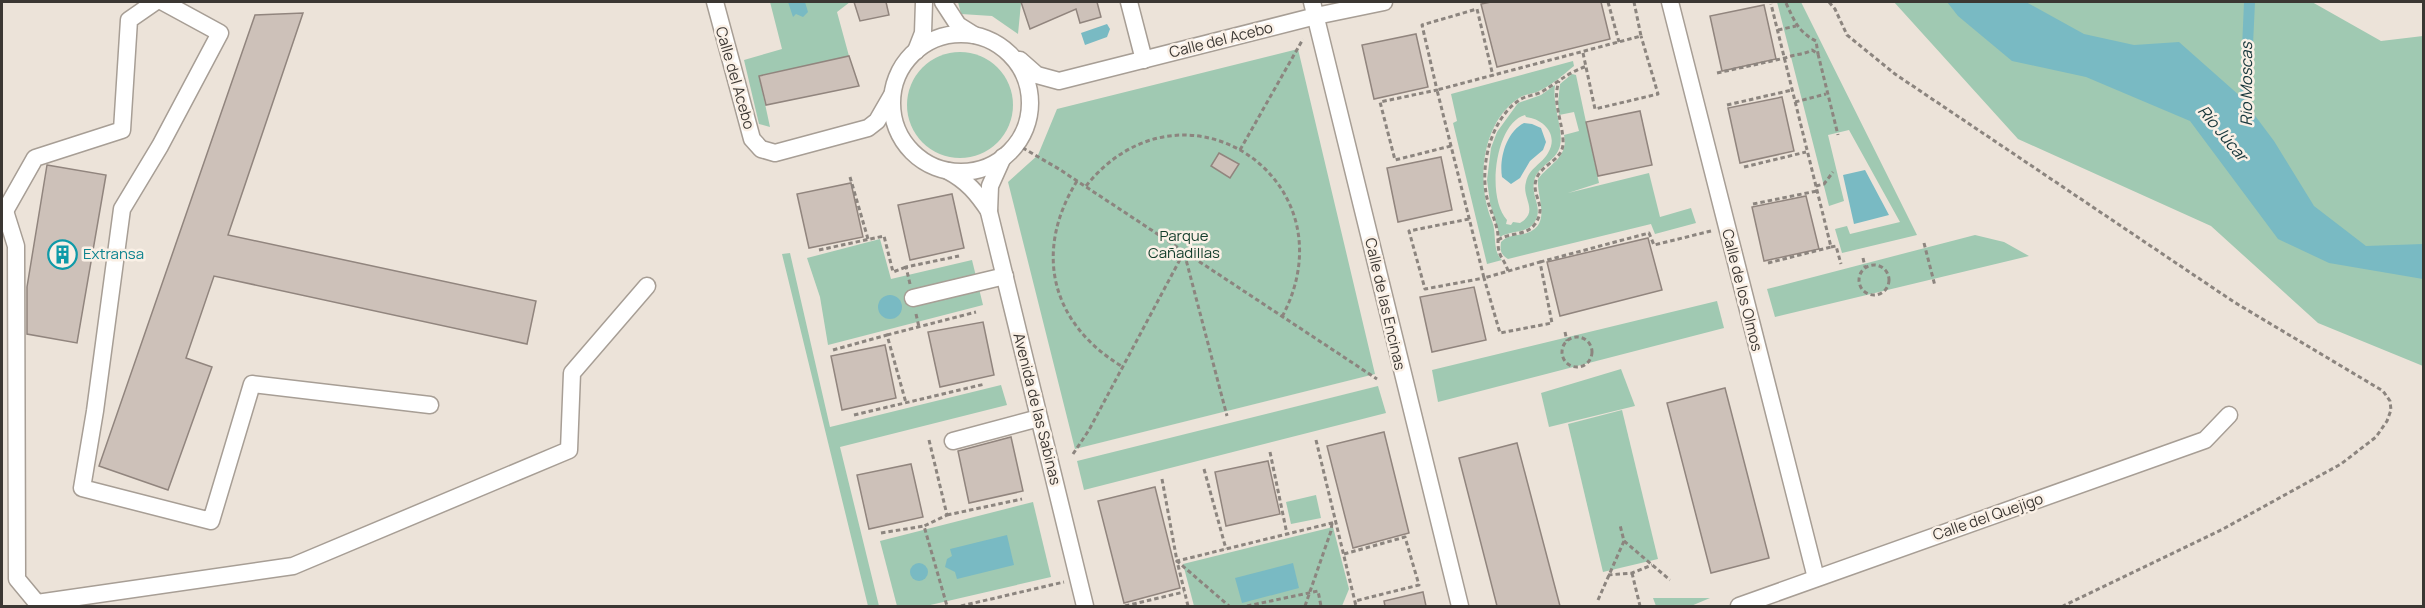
<svg xmlns="http://www.w3.org/2000/svg" width="2425" height="608" viewBox="0 0 2425 608" font-family="Manrope,sans-serif">
<style>
.green{fill:#a0c9b2;fill-rule:evenodd}
.water{fill:#79bac3}
.building{fill:#cdc1b9;stroke:#91857e;stroke-width:1.5}
.lines{fill:none;stroke-linecap:round;stroke-linejoin:round}
.minor-casing{stroke:#a79e95;stroke-width:19}
.path{stroke:#8c857f;stroke-width:3;stroke-dasharray:4.5 3;stroke-linecap:butt}
.minor{stroke:#fff;stroke-width:16}
.labels{text-anchor:middle;stroke-width:5;stroke-linejoin:round;paint-order:stroke}
.street-label{font-size:15px;fill:#3b3733;stroke:#faf0e6}
.park-label{font-size:15px;fill:#133d2b;stroke:#faf0e6}
.culture-label{font-size:15px;fill:#0d838f;stroke:#faf0e6;text-anchor:start}
.water-label{font-size:16px;font-style:italic;fill:#15353a;stroke:#faf0e6}
</style>
<rect width="100%" height="100%" fill="#ece3d9"/>
<g class="green">
<polygon points="770,2 850,2 837,12 849,56 759,76 770,127 759,124 744,60 782,49"/>
<polygon points="958,2 1025,2 1021,3 1018,34 992,16 961,14"/>
<polygon points="1777,2 1801,2 1917,235 1842,253 1835,229 1847,226 1850,234 1900,222 1849,130 1828,135 1844,201 1829,206"/>
<polygon points="1894,2 2312,2 2381,41 2423,36 2423,366 2318,323 2211,226 2018,139"/>
<polygon points="1298,49 1375,374 1075,449 1008,182 1038,155 1057,109"/>
<circle cx="960" cy="105" r="53"/>
<path d="M1573 61 1574 66C1564 74 1552 85 1541 90 1534 94 1525 94 1519 98 1481 123 1476 183 1492 221 1497 233 1492 251 1502 260L1487 264 1453 123 1457 121 1451 94Z"/>
<path d="M1572 74 1576 75 1599 183 1568 193 1649 173 1660 217 1691 208 1696 223 1655 234 1651 224 1508 259C1500 254 1500 250 1501 242 1508 235 1514 236 1523 234 1554 227 1536 197 1538 179 1549 164 1569 157 1564 135L1579 131 1574 112 1559 115 1558 103 1560 84Z"/>
<path d="M1555 85C1552 107 1564 130 1560 146 1556 162 1536 166 1534 182 1531 197 1544 209 1534 223 1526 234 1511 230 1500 237L1490 203 1487 180 1491 148 1497 132 1518 103 1541 95ZM1525 115 1526 117C1544 119 1559 135 1548 153 1542 164 1529 168 1526 182 1521 198 1540 211 1520 223L1513 222 1511 225 1506 224 1507 220C1486 198 1495 123 1525 115Z"/>
<polygon points="1975,235 2004,242 2029,256 1775,317 1767,289"/>
<polygon points="880,239 891,279 972,260 983,305 828,345 820,297 807,258"/>
<polygon points="790,253 830,427 1001,385 1007,405 840,447 879,606 868,606 782,254"/>
<polygon points="1717,301 1724,328 1438,402 1432,370"/>
<polygon points="1621,369 1635,406 1549,427 1541,393"/>
<polygon points="1378,386 1386,413 1084,490 1077,461"/>
<polygon points="1622,410 1658,559 1603,572 1568,424"/>
<polygon points="1316,495 1321,518 1291,524 1286,502"/>
<polygon points="1033,502 1051,577 926,606 897,606 880,541"/>
<polygon points="1333,527 1349,589 1342,606 1194,606 1183,564"/>
<polygon points="1653,598 1710,598 1691,606 1656,606"/>
</g>
<g class="water">
<polygon points="788,2 805,2 808,12 803,17 796,14 793,17"/>
<polygon points="1947,2 2026,2 2084,34 2134,45 2179,42 2240,96 2244,2 2255,2 2250,109 2274,141 2314,206 2366,246 2423,244 2423,279 2329,263 2278,239 2190,121 2086,77 2012,61 1958,16"/>
<polygon points="1107,24 1110,29 1107,37 1085,45 1081,33"/>
<path d="M1524 123 1532 124 1541 128 1546 142 1543 150 1530 161 1520 178 1511 184 1502 177C1499 159 1506 132 1524 123Z"/>
<polygon points="1865,170 1889,215 1854,224 1843,175"/>
<circle cx="890" cy="307" r="12"/>
<polygon points="1007,535 1014,565 957,579 955,572 945,567 947,559 952,556 950,549"/>
<circle cx="919" cy="572" r="9"/>
<polygon points="1293,563 1299,588 1242,603 1235,578"/>
</g>
<g class="building">
<polygon points="854,2 886,2 889,15 860,21"/>
<polygon points="1021,2 1097,2 1101,17 1080,23 1076,9 1030,29"/>
<polygon points="1491,2 1601,2 1610,39 1497,67 1481,4"/>
<polygon points="1764,5 1776,59 1722,71 1710,16"/>
<polygon points="303,13 228,235 536,301 527,344 214,276 186,358 212,367 168,490 99,466 255,15"/>
<polygon points="1416,34 1428,87 1374,99 1362,45"/>
<polygon points="849,56 859,86 766,105 759,76"/>
<polygon points="1782,97 1794,151 1740,163 1728,108"/>
<polygon points="1640,111 1652,165 1598,176 1586,122"/>
<polygon points="1219,153 1239,164 1230,178 1211,166"/>
<polygon points="1441,157 1452,210 1398,222 1387,168"/>
<polygon points="47,165 106,175 77,343 27,334 27,287"/>
<polygon points="851,183 863,237 809,248 797,194"/>
<polygon points="952,194 964,248 910,260 898,205"/>
<polygon points="1806,196 1819,249 1764,261 1752,207"/>
<polygon points="1648,238 1662,290 1560,316 1547,262"/>
<polygon points="1474,287 1486,340 1432,352 1420,297"/>
<polygon points="983,322 994,375 940,387 928,332"/>
<polygon points="885,345 896,398 842,410 831,356"/>
<polygon points="1725,388 1769,558 1711,573 1667,403"/>
<polygon points="1384,432 1409,533 1353,548 1327,446"/>
<polygon points="1011,437 1023,491 969,503 958,451"/>
<polygon points="1517,443 1560,606 1497,606 1459,458"/>
<polygon points="1268,461 1280,514 1226,526 1215,472"/>
<polygon points="911,464 923,517 869,529 857,475"/>
<polygon points="1155,487 1180,588 1124,603 1098,501"/>
<polygon points="1423,592 1426,606 1385,606 1384,601"/>
</g>
<g class="lines">
<defs>
<g id="minor">
<polyline points="163,2 220,33 160,146 122,209 95,411 82,488 211,521 252,384 430,405"/>
<polyline points="715,2 752,139 761,149 775,153 868,128 877,121 892,95"/>
<polyline points="943,2 958,25 974,35"/>
<polyline points="1129,2 1144,60"/>
<polyline points="1312,2 1460,606"/>
<polyline points="1670,2 1816,578"/>
<circle cx="961" cy="103" r="69"/>
<polyline points="916,51 923,33 924,2"/>
<polyline points="1020,60 1037,75 1059,81 1316,16 1384,2"/>
<polyline points="1003,157 990,186 989,212 1085,606"/>
<path d="M948 171C967 181 977 193 989 211"/>
<polyline points="5,211 35,158 122,130 129,20 155,2"/>
<polyline points="2,212 5,211 16,246 17,579 37,603 293,566 569,450 572,373 647,286"/>
<polyline points="913,298 1005,276"/>
<polyline points="953,441 1039,418"/>
<polyline points="1739,606 2205,440 2229,415"/>
</g>
</defs>
<use href="#minor" class="minor-casing"/>
<g class="path">
<polyline points="1608,2 1619,42"/>
<polyline points="1829,2 1835,9 1847,35 1895,74 2234,302 2383,391 2390,401 2391,410 2387,421 2376,437 2341,464 2223,529 2063,606"/>
<path d="M1786 3C1794 20 1798 32 1816 41L1818 54"/>
<polyline points="1778,30 1796,26"/>
<polyline points="1583,53 1595,109 1658,94 1641,36"/>
<path d="M1717 73 1785 58C1794 54 1803 55 1812 50L1818 54 1838 135"/>
<polyline points="1795,102 1826,94"/>
<polyline points="1727,105 1792,90"/>
<polyline points="1016,144 1059,169 1377,379"/>
<polyline points="1451,146 1395,160 1380,102 1437,90 1422,25 1477,9 1493,76"/>
<polyline points="1240,150 1303,39"/>
<polyline points="1744,167 1806,152"/>
<polyline points="850,177 868,239"/>
<path d="M1077 181C1033 252 1051 324 1123 367"/>
<path d="M1086 186C1183 65 1355 180 1282 317"/>
<polyline points="1816,186 1824,184 1833,172"/>
<polyline points="1753,204 1817,191"/>
<polyline points="1469,219 1409,231 1425,289 1484,278 1500,333 1552,323 1540,262 1484,278 1437,90 1641,36 1634,2"/>
<path d="M1498 240C1510 232 1527 236 1535 224 1548 206 1531 196 1536 180 1541 163 1565 161 1563 140 1562 119 1552 102 1559 81"/>
<polyline points="1924,243 1935,286"/>
<polyline points="1831,247 1836,246 1841,264"/>
<polyline points="819,250 884,236 893,272 906,267"/>
<polyline points="1863,258 1865,267"/>
<polyline points="1540,262 1649,233 1654,245 1711,231"/>
<polyline points="1768,263 1831,247 1771,4"/>
<circle cx="1874" cy="280" r="15"/>
<path d="M1508 271C1506 263 1500 257 1499 251 1497 244 1499 236 1497 229 1494 216 1488 206 1486 193 1481 163 1491 120 1518 101 1525 95 1535 96 1543 91 1560 81 1567 73 1587 66"/>
<polyline points="910,284 906,267 959,256"/>
<polyline points="916,314 919,327"/>
<polyline points="1565,332 1567,341"/>
<polyline points="887,335 976,312"/>
<circle cx="1577" cy="352" r="15"/>
<polyline points="833,350 887,335 906,403"/>
<polyline points="854,415 985,384"/>
<polyline points="929,440 947,515 924,526 947,606"/>
<polyline points="1316,440 1356,606"/>
<polyline points="1270,452 1287,534"/>
<polyline points="1073,454 1089,430 1184,252 1227,416"/>
<polyline points="1204,469 1226,549"/>
<polyline points="1162,479 1177,561 1229,606"/>
<polyline points="947,515 1022,499"/>
<polyline points="881,533 924,526"/>
<polyline points="1624,541 1670,580"/>
<polyline points="1344,554 1405,537 1419,585 1355,601"/>
<polyline points="1632,573 1640,606"/>
<polyline points="1608,575 1632,573 1652,565"/>
<polyline points="1598,600 1624,541 1620,525"/>
<polyline points="961,606 1064,582"/>
<polyline points="1125,606 1184,592"/>
<polyline points="1188,606 1177,561 1336,522"/>
<polyline points="1247,606 1318,591 1321,606"/>
<polyline points="1305,606 1331,531 1332,523"/>
</g>
<use href="#minor" class="minor"/>
</g>
<defs>
<symbol id="building-ring" viewBox="-11 -11 22 22"><circle r="9.5" fill="#faf0e6" stroke="#0f9aa8" stroke-width="1.5"/><path d="M-4-6H4V6H1V3H-1V6H-4ZM-2.5-4.3h1.7v1.8h-1.7ZM.8-4.3h1.7v1.8H.8ZM-2.5-1h1.7V.8h-1.7ZM.8-1h1.7V.8H.8Z" fill="#0f9aa8"/></symbol>
</defs>
<g fill-rule="evenodd">
<use href="#building-ring" x="46" y="238" width="33" height="33"/>
</g>
<g class="labels">
<g class="street-label">
<text transform="translate(1221 40) rotate(-14)" y="5">Calle del Acebo</text>
<text transform="translate(735 78) rotate(74)" y="5">Calle del Acebo</text>
<text transform="translate(1742 290) rotate(76)" y="5">Calle de los Olmos</text>
<text transform="translate(1385 304) rotate(77)" y="5">Calle de las Encinas</text>
<text transform="translate(1037 409) rotate(76)" y="5">Avenida de las Sabinas</text>
<text transform="translate(1988 517) rotate(-19)" y="5">Calle del Quejigo</text>
</g>
<g class="park-label">
<text x="1184" y="241">Parque<tspan x="1184" dy="17">Cañadillas</tspan></text>
</g>
<g class="culture-label">
<text x="83" y="259">Extransa</text>
</g>
<g class="water-label">
<text transform="translate(2246 84) rotate(-90)" y="6">Rio Moscas</text>
<text transform="translate(2223 133) rotate(50)" y="6">Río Júcar</text>
</g>
</g>
<rect width="2425" height="608" fill="none" stroke="#3b3733" stroke-width="6"/>
</svg>
